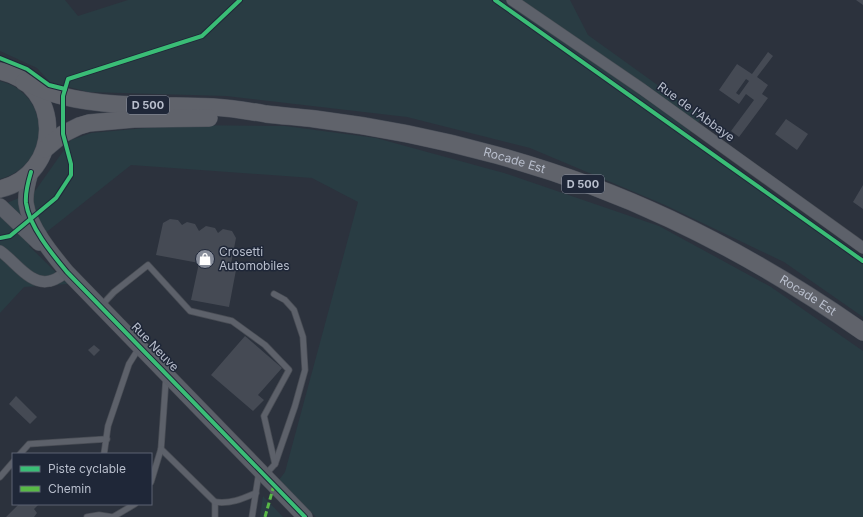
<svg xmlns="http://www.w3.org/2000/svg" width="863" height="517" viewBox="0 0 863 517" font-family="Inter,sans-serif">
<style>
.green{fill:#293c43}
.building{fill:#454a54;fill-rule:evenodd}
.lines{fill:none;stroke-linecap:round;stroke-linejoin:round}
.lane-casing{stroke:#494d55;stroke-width:7}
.street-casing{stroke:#494d55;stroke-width:12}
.secondary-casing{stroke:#494d55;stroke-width:16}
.primary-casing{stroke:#4a4f59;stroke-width:18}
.lane{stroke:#5d616a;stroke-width:5.5}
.street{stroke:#5d616a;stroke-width:11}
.secondary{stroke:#5b5f68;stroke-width:15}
.primary{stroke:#60636b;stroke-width:17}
.quiet{stroke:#58b947;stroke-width:3;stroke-dasharray:6 3;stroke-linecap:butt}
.cycleway-casing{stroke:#1f2738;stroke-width:6}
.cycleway{stroke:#3abd76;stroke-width:4}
.labels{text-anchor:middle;stroke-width:3;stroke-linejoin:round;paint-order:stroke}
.shield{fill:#1f2738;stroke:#8a91a0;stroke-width:1}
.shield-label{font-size:11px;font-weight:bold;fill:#b8becc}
.street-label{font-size:12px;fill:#b8becc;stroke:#1f2738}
.poi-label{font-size:12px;fill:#b8becc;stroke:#1f2738;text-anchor:start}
</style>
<rect width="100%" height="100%" fill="#2c323d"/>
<g class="green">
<polygon points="0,0 65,0 78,16 128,0 570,0 588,35 702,117 689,134 863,257 863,317 784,262 665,205 530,148 407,117 226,96 88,92 50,82 37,68 0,51"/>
<path d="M0 81C52 94 52 165 0 179Z"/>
<polygon points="178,125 285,126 376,138 504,173 659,226 771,287 863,351 863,517 316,517 279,480 285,472 358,202 312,178 131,165 29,246 68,284 24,287 0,313 0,206 35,191 71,140 91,133"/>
<polygon points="263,496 283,517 260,517"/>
</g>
<g class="building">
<polygon points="856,0 863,0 863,5"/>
<path d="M768 52 773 56 757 77 768 85 762 94 768 98 739 137 731 131 754 100 746 94 739 104 719 90 737 64 752 74ZM746 79 749 81 739 95 736 93Z"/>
<polygon points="786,119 808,134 797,150 775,134"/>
<polygon points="863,185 863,209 853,202"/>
<polygon points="170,219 178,220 182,225 187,222 195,224 199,231 206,226 215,228 218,233 223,229 232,231 236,238 230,269 236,270 229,307 191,300 199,263 156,255 163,223"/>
<polygon points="245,336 282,368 258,395 264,400 253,411 211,375"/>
<polygon points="94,345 100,350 94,356 88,350"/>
<polygon points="16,396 37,417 30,424 9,404"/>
<polygon points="19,504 39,504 34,509 37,513 34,517 6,517"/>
</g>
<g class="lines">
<defs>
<g id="lane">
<polyline points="274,294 285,300 294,310 303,337 305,370 295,406 275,464"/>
<polyline points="101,306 114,292 148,265 190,311 232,321 265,345 289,370 264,416 275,464 265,475"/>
<polyline points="166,378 161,449 215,502 215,517"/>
<polyline points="20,454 29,444 107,439"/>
<polyline points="104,454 108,426 129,364 139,348"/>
<polyline points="0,477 13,462"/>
<polyline points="151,482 161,449"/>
<path d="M215 502C231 504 242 499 256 493"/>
<polyline points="87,517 99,515 112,517"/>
<polyline points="113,517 135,504"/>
<polyline points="252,517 259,472"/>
</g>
<g id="street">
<polyline points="512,0 642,89 863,248"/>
<path d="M0 251C15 261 30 286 50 281 56 280 62 275 67 272"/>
</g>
<g id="secondary">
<path d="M31 172C28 182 25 193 26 203 29 226 52 254 67 272L305 517"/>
<polyline points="0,206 39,243"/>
</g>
<g id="primary">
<path d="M0 71C64 84 63 174 0 189"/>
<path id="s1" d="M24 82C37 87 49 93 62 96 109 108 165 105 213 107 231 108 249 111 266 114 283 116 299 117 315 119 436 134 560 167 670 219 738 251 802 289 863 332"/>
<polyline points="45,149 63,134 79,126 89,123 134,119 209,118"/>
</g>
</defs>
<use href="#lane" class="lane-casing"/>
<use href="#street" class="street-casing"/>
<use href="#secondary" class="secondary-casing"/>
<use href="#primary" class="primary-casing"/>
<use href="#lane" class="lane"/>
<use href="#street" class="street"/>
<use href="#secondary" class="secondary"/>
<use href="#primary" class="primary"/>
<polyline class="quiet" points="265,517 274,485"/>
<defs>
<g id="cycleway">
<polyline points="495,0 863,261"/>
<polyline points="0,58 27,69 49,85 65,89"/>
<path d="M31 172C28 182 25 193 26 203 29 226 52 254 67 272L305 517"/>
<polyline points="0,238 10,236 56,198 71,175 71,164 63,134 63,96 68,79 202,36 240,0"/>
</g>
</defs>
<use href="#cycleway" class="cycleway-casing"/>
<use href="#cycleway" class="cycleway"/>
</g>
<defs>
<symbol id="shop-disc" viewBox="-11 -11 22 22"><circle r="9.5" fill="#878d9a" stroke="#1f2738"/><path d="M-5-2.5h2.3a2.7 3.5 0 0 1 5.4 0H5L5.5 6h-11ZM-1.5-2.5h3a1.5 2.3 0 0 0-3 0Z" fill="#fff"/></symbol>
</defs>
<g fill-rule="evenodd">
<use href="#shop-disc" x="194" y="248" width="22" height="22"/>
</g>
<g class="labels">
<g class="shield">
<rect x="127" y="96" width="42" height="18" rx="3"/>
<rect x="562" y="175" width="42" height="18" rx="3"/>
</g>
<g class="shield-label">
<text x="148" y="109">D 500</text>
<text x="583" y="188">D 500</text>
</g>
<g class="street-label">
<text transform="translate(696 112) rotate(36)" y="4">Rue de l'Abbaye</text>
<text dy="4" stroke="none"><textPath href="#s1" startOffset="499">Rocade Est</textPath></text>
<text dy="4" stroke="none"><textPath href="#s1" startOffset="823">Rocade Est</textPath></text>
<text transform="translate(155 347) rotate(46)" y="4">Rue Neuve</text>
</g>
<g class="poi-label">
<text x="219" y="256">Crosetti<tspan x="219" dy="14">Automobiles</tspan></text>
</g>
</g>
<rect x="12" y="453" width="140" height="52" fill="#1f2738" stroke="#5c6373"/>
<rect x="20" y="466" width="20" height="6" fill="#3abd76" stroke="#5c6373"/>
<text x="48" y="473" font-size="12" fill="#b8becc">Piste cyclable</text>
<rect x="20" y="486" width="20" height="6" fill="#58b947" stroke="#5c6373"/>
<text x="48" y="493" font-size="12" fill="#b8becc">Chemin</text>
</svg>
